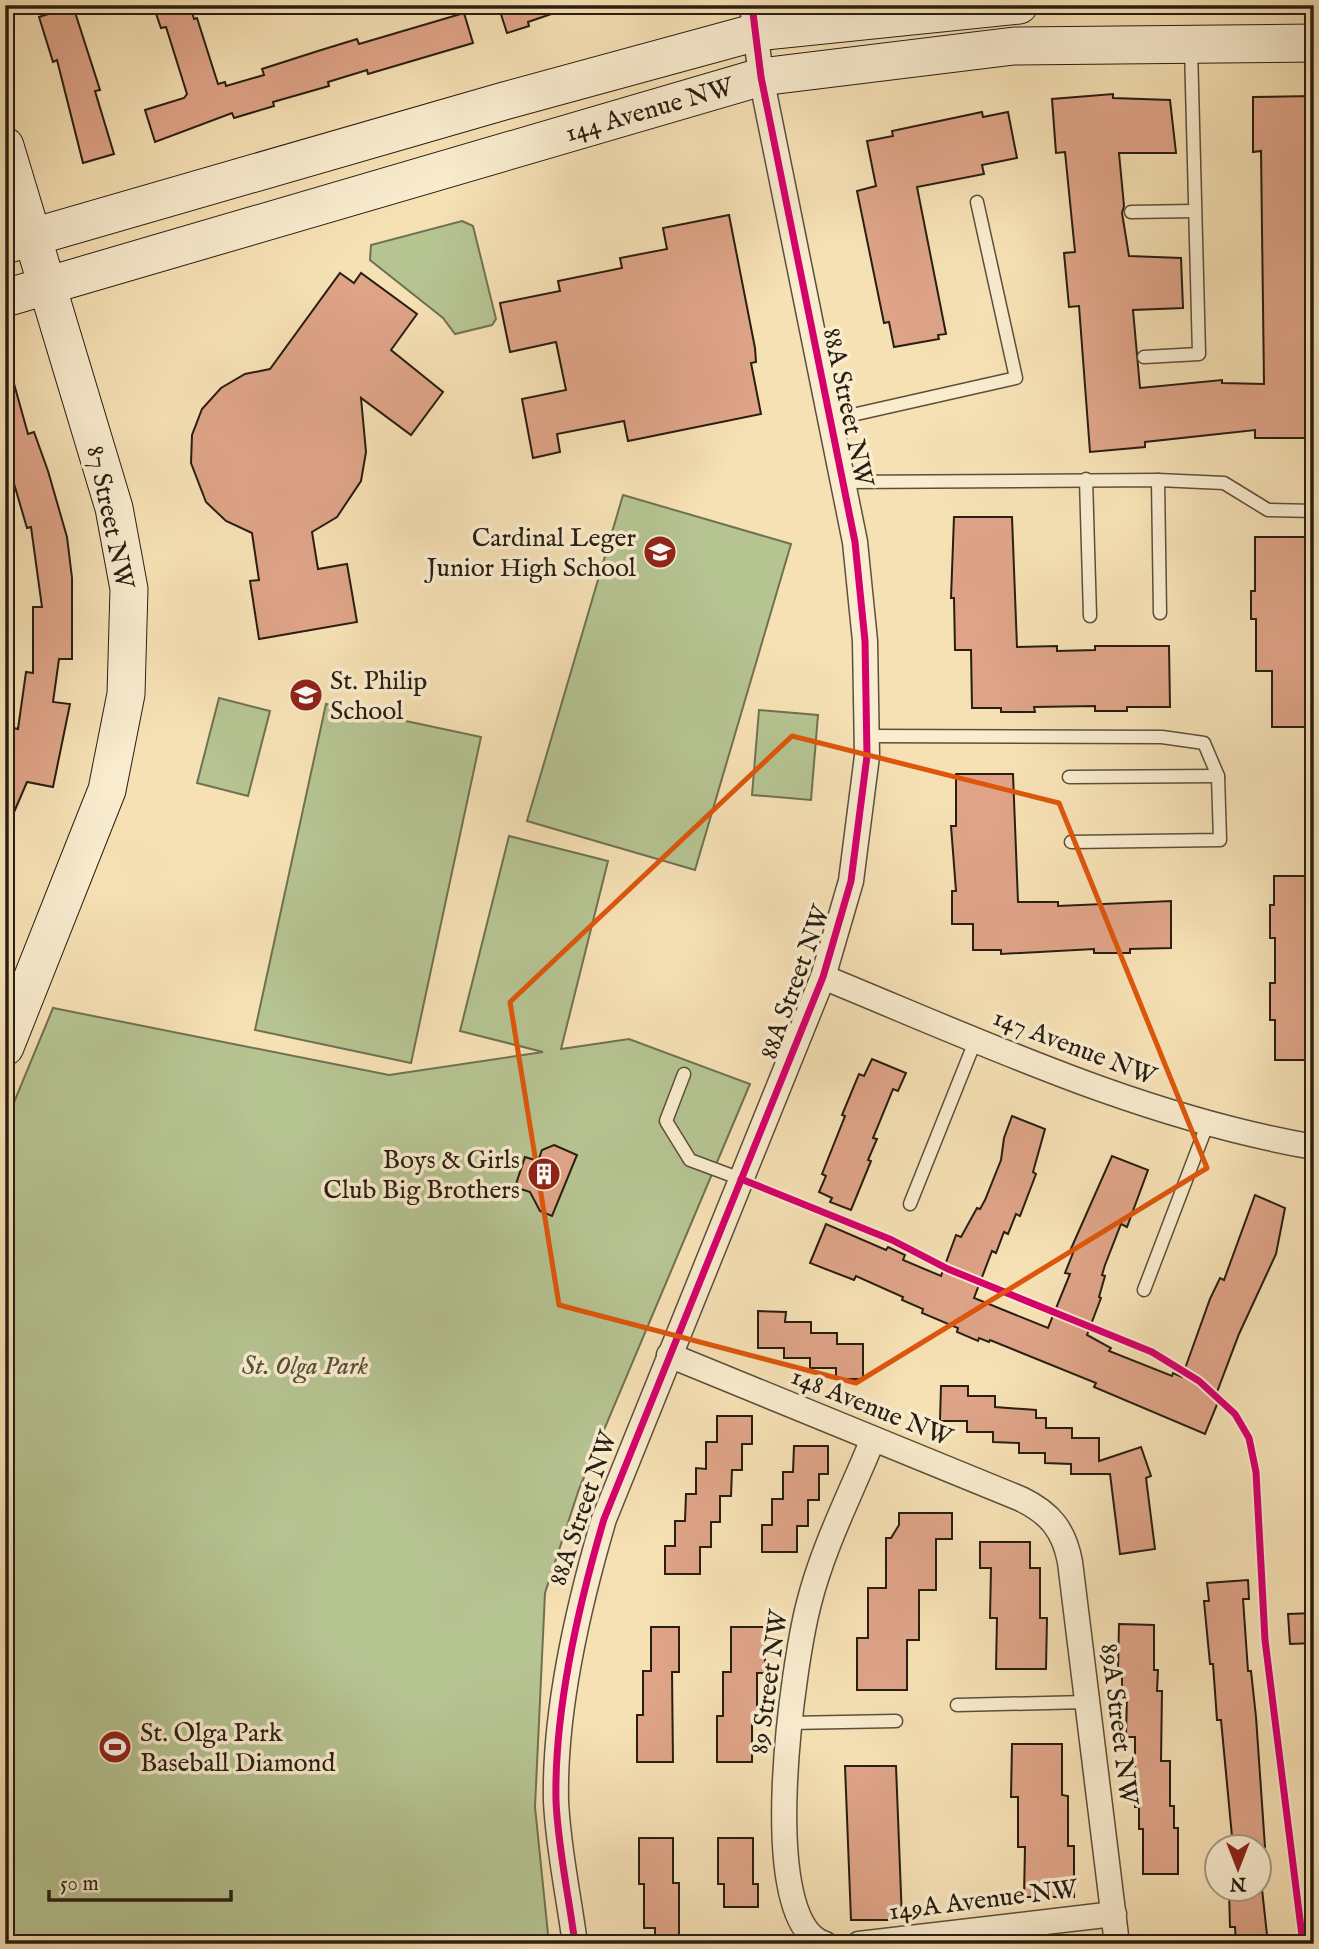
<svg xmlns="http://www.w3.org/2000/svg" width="1319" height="1949" viewBox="0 0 1319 1949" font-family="'IM FELL English',serif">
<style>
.green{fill:#b6c492;stroke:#6f7152;stroke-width:2}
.building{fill:#dfa488;stroke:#281e11;stroke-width:2}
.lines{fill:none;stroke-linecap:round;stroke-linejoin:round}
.lane-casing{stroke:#5c4f3a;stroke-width:15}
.street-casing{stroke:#5c4f3a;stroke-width:27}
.secondary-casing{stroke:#281e11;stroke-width:39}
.lane{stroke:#f9eccf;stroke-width:12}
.street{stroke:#f9eccf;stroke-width:24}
.secondary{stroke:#f9eccf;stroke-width:37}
.cycleway-casing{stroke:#f9eccf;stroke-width:11}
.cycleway{stroke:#d6006c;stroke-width:7}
.marked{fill:none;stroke:#de560c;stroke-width:5;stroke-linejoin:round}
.labels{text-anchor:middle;stroke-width:7;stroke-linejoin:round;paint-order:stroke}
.street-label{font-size:26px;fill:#281e11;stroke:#f9eccf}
.poi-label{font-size:26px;fill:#281e11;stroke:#f9eccf;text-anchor:end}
.park-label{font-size:26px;font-style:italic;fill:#535038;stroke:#f9eccf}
</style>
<rect width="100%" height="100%" fill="#f6e1b5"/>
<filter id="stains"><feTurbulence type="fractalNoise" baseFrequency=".00286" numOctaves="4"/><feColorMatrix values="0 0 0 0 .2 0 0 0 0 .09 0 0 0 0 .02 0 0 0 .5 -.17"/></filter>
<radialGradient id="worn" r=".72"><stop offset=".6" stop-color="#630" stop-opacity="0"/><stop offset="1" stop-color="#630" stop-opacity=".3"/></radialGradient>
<g class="green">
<polygon points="462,221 473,226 496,319 492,325 455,334 443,318 370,260 371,245"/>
<polygon points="623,495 791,544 695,870 527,821"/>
<polygon points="219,698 270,711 248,796 197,783"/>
<polygon points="326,704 481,737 411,1063 255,1030"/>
<polygon points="759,710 818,715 811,800 752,795"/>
<polygon points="509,836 608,861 561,1049 629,1039 750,1084 579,1489 545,1593 535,1807 549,1944 5,1944 5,1124 53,1008 389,1075 543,1052 460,1031"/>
</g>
<g class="building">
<polygon points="153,5 190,5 194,19 197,18 218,84 225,82 226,86 264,75 262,69 318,51 357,39 359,44 464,13 473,43 368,74 367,70 328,82 329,86 273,102 274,106 234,118 232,113 155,142 145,110 184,98 187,94 166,27 161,28"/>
<polygon points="498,5 566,5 566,9 528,22 529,26 507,33"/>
<polygon points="73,6 100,90 95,91 114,154 83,163 57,60 53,62 39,17"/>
<polygon points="1113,94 1113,98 1170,100 1176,153 1119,153 1124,206 1122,213 1129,256 1181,258 1183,308 1133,310 1140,388 1222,380 1222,383 1264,384 1261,151 1253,152 1253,97 1313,96 1314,438 1255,438 1255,430 1145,442 1145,447 1090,452 1079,306 1069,307 1064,253 1075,252 1065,152 1056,153 1052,99"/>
<polygon points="982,112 983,117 1008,112 1017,158 982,165 984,174 917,187 946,334 938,335 939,339 894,347 889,322 884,323 857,191 876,186 867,141 893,136 892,131"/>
<polygon points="729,215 755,348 756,362 751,363 761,414 628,441 624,421 557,434 560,452 533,458 522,399 566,390 556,342 510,352 500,303 560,291 558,281 622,268 620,258 667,249 663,228"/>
<polygon points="340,273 354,283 361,273 417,314 391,350 443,392 411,435 361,398 366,452 361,481 337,517 312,532 318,569 347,564 357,622 259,639 250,581 259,580 252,533 226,521 206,502 191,463 192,435 202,409 221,388 245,374 270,369"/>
<polygon points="11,373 28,434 34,432 48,471 67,537 72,578 72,659 59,659 53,702 70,704 53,787 27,782 5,833 5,726 18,729 26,672 33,673 33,607 42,607 31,527 27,528 10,470 5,471 5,374"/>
<polygon points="954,517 1012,517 1017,647 1057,646 1057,651 1095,650 1095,646 1169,646 1170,707 1127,707 1127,711 1095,711 1095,706 1034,707 1035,712 1001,712 1001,708 972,708 971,650 955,650 954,598 951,598"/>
<polygon points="1255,537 1313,537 1314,727 1272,727 1272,671 1256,671 1256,619 1251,619 1251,591 1255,591"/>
<polygon points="956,774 1013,774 1018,902 1058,902 1058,906 1171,901 1171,948 1130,949 1130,953 1094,953 1094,949 1001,954 1001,950 973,950 973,924 952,924 952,891 956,891 951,826 956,826"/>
<polygon points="1274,876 1314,876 1314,1060 1275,1060 1275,1020 1270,1020 1270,983 1275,983 1275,938 1270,938 1270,905 1274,905"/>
<polygon points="872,1059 906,1073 898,1091 893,1089 873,1138 877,1139 868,1160 871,1161 851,1210 830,1202 832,1198 819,1192 826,1176 822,1174 845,1116 842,1115 859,1074 864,1076"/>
<polygon points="1012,1116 1045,1129 1033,1172 1036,1174 1020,1216 1016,1214 1008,1234 1004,1232 996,1253 992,1251 974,1298 1048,1328 1070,1274 1065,1273 1073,1253 1070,1251 1112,1156 1148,1170 1127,1227 1121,1224 1105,1265 1102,1275 1105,1276 1099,1297 1101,1298 1087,1335 1111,1348 1109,1351 1172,1376 1173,1373 1182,1377 1210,1299 1220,1278 1224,1280 1255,1195 1285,1208 1276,1254 1239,1334 1214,1400 1218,1402 1205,1434 1094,1387 1096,1383 990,1340 989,1342 979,1338 978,1341 957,1332 958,1328 922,1313 923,1309 902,1300 903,1297 856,1276 854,1280 810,1263 826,1224 886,1250 888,1247 905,1255 903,1260 941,1276 956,1235 961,1237 977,1208 980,1209 985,1200 1001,1160 1004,1138"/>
<polygon points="554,1145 577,1155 552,1216 540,1211 530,1192 515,1187 525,1157 538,1161 542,1150"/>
<polygon points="758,1311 786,1312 785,1322 811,1322 811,1333 837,1333 837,1344 863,1344 863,1379 836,1379 836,1368 810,1368 810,1358 784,1358 784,1348 758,1348"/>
<polygon points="941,1386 968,1386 968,1396 995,1396 995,1407 1036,1410 1036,1418 1046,1418 1046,1428 1072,1428 1072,1438 1099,1438 1099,1461 1141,1447 1151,1476 1146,1478 1155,1549 1120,1554 1110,1474 1071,1474 1071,1464 1045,1463 1045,1453 1019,1453 1019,1443 993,1442 993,1432 967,1432 967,1421 940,1421"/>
<polygon points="717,1416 752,1416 752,1444 742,1444 742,1470 732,1470 731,1496 720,1496 720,1522 711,1522 711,1547 700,1547 700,1574 665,1574 665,1546 675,1546 675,1521 685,1521 686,1494 696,1494 696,1468 706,1469 706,1442 717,1442"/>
<polygon points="794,1446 828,1446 828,1474 819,1474 819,1500 808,1500 808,1526 797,1526 797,1552 762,1552 762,1525 772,1525 772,1499 783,1499 783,1472 793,1472"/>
<polygon points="899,1513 952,1513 952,1539 936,1539 936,1590 919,1590 919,1640 907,1640 907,1690 857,1690 857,1638 868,1638 868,1588 886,1588 886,1538 891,1538 899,1525"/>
<polygon points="980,1542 1030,1542 1030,1568 1040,1568 1040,1618 1047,1618 1046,1669 996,1669 997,1618 990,1618 991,1568 980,1568"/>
<polygon points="1248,1580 1249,1599 1243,1599 1248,1671 1251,1671 1256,1717 1265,1847 1233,1847 1221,1720 1217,1720 1213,1664 1210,1664 1204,1601 1209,1601 1207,1583"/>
<polygon points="1314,1613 1314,1643 1290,1644 1288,1614"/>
<polygon points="1119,1624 1154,1625 1154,1670 1158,1670 1157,1691 1162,1691 1161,1761 1170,1761 1170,1806 1174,1806 1174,1828 1178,1828 1178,1874 1143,1874 1143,1829 1139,1829 1139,1807 1135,1807 1135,1737 1126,1737 1127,1693 1122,1693 1122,1670 1118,1670"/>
<polygon points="651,1627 679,1627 679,1672 672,1672 673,1762 637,1762 637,1715 643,1715 643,1671 651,1671"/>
<polygon points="731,1627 765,1627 765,1673 757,1673 757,1718 752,1718 752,1762 717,1762 717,1716 723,1716 723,1672 731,1672"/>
<polygon points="1012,1744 1062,1744 1062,1795 1068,1796 1068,1846 1074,1846 1074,1897 1024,1897 1025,1847 1018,1847 1018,1797 1011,1797"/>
<polygon points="845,1766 896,1766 902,1920 851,1920"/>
<polygon points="639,1838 673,1838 673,1883 679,1883 679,1944 655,1944 655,1928 644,1928 644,1884 639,1884"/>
<polygon points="718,1838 753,1838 753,1884 758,1884 758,1907 724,1907 724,1884 718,1884"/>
<polygon points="1229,1889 1262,1889 1268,1944 1236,1944 1235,1927 1230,1927"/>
</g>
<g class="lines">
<defs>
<g id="lane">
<polyline points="1131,212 1194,211"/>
<polyline points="1144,357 1199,354 1191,48"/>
<polyline points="830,420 1016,378 977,202"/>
<polyline points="1086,479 1090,616"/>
<polyline points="1158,480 1224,483 1268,510 1314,511"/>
<polyline points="843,482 1158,480 1160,613"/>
<polyline points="867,736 1162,737 1204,743 1218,776 1220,840 1071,842"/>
<polyline points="1069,777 1218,776"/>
<polyline points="684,1074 666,1121 690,1160 741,1179"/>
<polyline points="910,1204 976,1039"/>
<polyline points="1144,1290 1207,1125"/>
<polyline points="957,1705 1087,1702"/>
<polyline points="789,1723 896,1721"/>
</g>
<g id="street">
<path d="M823 977C984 1043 1141 1117 1314 1147"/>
<path d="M669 1355 1021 1499C1050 1513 1064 1530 1070 1562L1117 1944"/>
<path d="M575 1944C569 1897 558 1848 556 1801 554 1709 578 1607 604 1519L823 977 851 881 867 756 865 641 855 542 761 77 752 5"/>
<path d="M825 1944C754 1922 794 1660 809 1603 823 1547 851 1493 873 1439"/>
<polyline points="859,1944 1114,1914"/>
</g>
<g id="secondary">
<polyline points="5,146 114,508 129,589 126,694 107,790 5,1047"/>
<polyline points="5,245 504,101 757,32 1019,5"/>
<polyline points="5,298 761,77 1014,46 1314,43"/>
</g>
</defs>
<use href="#lane" class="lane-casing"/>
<use href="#street" class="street-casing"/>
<use href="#secondary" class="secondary-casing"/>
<use href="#lane" class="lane"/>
<use href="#street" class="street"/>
<use href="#secondary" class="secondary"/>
<defs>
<g id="cycleway">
<polyline points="741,1179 892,1240 948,1269 1152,1352 1199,1381 1235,1414 1249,1438 1256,1472 1265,1640 1303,1944"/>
<path d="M575 1944C569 1897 558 1848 556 1801 554 1709 578 1607 604 1519L823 977 851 881 867 756 865 641 855 542 761 77 752 5"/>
</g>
</defs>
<use href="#cycleway" class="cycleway-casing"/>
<use href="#cycleway" class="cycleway"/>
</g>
<path class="marked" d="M792 736 1059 803 1207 1168 856 1383 559 1305 510 1002Z"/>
<defs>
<symbol id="school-disc" viewBox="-11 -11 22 22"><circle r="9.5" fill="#8f2418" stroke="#f9eccf"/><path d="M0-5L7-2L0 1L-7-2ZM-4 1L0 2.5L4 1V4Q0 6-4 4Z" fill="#fff"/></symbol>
<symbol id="building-disc" viewBox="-11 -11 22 22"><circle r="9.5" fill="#8f2418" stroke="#f9eccf"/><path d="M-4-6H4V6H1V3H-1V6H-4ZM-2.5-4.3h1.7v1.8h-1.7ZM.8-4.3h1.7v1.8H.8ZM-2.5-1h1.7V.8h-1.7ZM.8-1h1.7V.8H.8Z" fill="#fff"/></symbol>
<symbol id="stadium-disc" viewBox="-11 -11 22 22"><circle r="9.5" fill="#8f2418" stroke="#f9eccf"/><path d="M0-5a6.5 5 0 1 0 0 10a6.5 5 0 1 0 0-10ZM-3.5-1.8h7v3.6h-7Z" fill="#fff"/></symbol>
</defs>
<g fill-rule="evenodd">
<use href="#school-disc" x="641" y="533" width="38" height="38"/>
<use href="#school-disc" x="287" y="676" width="38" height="38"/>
<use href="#building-disc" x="525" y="1155" width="38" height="38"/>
<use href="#stadium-disc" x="96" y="1728" width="38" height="38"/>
</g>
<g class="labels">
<g class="street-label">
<text transform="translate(649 109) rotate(-16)" y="9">144 Avenue NW</text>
<text transform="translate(849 407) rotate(78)" y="9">88A Street NW</text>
<text transform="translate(111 517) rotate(78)" y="9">87 Street NW</text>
<text transform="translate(794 982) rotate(-70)" y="9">88A Street NW</text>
<text transform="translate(1075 1046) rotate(21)" y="9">147 Avenue NW</text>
<text transform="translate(872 1406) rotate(22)" y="9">148 Avenue NW</text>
<text transform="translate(582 1508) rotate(-71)" y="9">88A Street NW</text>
<text transform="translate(768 1682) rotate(-82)" y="9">89 Street NW</text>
<text transform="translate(1120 1724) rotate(83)" y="9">89A Street NW</text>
<text transform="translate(983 1899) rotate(-7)" y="9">149A Avenue NW</text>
</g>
<g class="poi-label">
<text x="636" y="546">Cardinal Leger<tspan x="636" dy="30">Junior High School</tspan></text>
<text x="330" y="689" text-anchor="start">St. Philip<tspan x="330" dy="30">School</tspan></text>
<text x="520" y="1168">Boys &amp; Girls<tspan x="520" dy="30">Club Big Brothers</tspan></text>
<text x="140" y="1741" text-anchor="start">St. Olga Park<tspan x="140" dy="30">Baseball Diamond</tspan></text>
</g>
<g class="park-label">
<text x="305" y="1374">St. Olga Park</text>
</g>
</g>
<rect width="1319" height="1949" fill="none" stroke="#f6e1b5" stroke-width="28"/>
<rect x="7" y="7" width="1305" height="1935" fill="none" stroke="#281e11" stroke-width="3.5"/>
<rect x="14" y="14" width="1291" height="1921" fill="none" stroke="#281e11" stroke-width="2"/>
<g transform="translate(1238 1868) rotate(180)"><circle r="33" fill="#f9eccf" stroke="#a59a83" stroke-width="2"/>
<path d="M0-5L12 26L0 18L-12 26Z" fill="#8f2418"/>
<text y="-10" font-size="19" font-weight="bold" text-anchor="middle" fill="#281e11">N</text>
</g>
<path d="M49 1890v10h182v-10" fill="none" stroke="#281e11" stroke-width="3.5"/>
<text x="60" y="1890" font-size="21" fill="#281e11" stroke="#f9eccf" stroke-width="5" paint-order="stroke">50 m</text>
<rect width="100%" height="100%" filter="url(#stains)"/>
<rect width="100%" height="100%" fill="url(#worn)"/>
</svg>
